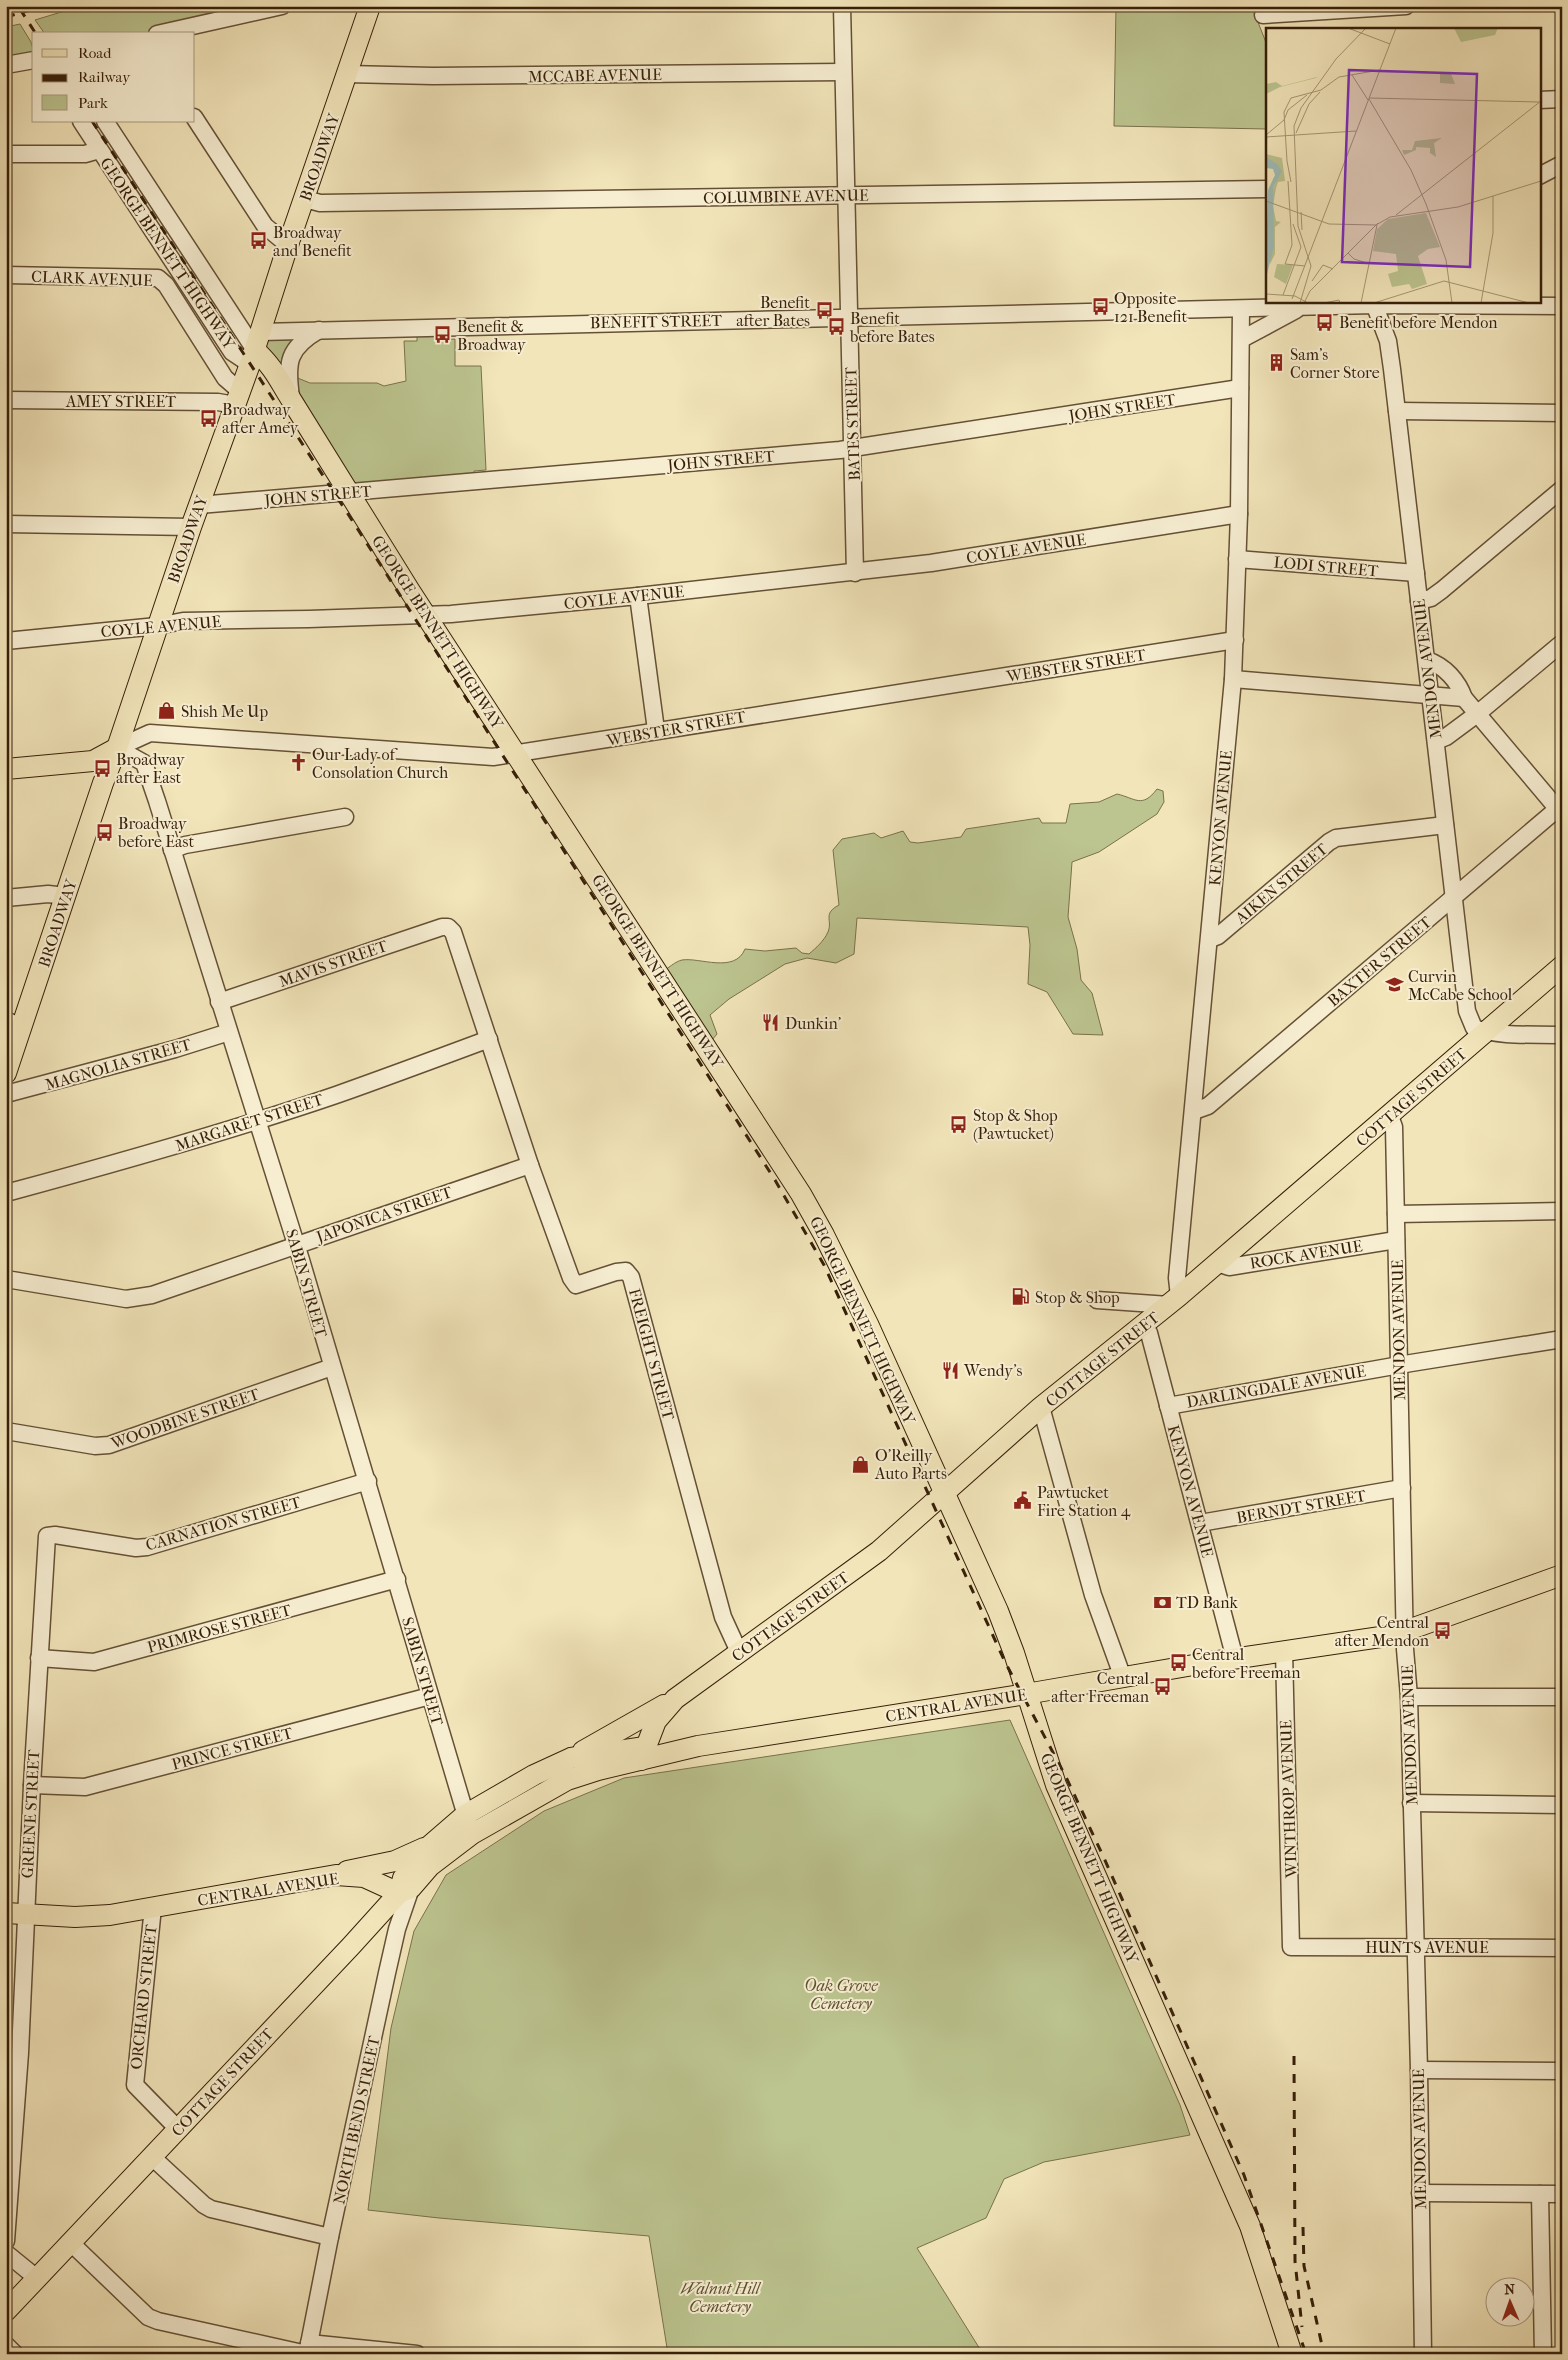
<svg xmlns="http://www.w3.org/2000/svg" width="1568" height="2360" viewBox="0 0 1568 2360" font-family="'IM FELL French Canon',serif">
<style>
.green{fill:#bcc48f;stroke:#79724c}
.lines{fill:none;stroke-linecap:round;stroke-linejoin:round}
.minor-casing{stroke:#655035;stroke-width:19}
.major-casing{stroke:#361f09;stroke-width:22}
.minor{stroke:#f7eed2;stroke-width:16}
.major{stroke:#f2e5ba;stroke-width:20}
.rail{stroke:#361f09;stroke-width:3;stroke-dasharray:9 9;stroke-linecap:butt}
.labels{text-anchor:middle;stroke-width:4;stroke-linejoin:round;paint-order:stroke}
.street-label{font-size:16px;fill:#361f09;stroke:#f7eed2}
.poi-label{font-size:16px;fill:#361f09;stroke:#f7eed2;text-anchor:start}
.park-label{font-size:16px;font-style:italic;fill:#5e5131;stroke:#f7eed2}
.inset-road{fill:none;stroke:#a79673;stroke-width:1}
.view{fill:#7b2cbf;fill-opacity:0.15;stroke:#7b2cbf;stroke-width:2.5}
.inset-edge{fill:none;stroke:#361f09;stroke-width:2.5}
</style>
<rect width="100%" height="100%" fill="#f2e5ba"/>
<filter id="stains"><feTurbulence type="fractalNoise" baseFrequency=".004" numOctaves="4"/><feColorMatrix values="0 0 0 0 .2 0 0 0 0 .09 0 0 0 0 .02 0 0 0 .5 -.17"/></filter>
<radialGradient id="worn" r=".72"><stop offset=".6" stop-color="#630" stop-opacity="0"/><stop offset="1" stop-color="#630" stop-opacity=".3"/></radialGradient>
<g class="green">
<polygon points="81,6 264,6 169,34 45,34 35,20"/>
<polygon points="1116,6 1252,7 1267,45 1267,129 1114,126"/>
<polygon points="20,24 31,42 34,53 6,70 6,27"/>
<polygon points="417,331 442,332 442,340 455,339 455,366 481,366 486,470 474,471 474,485 361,497 254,350 267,341 309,333 301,345 290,375 310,383 377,383 384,386 406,381 404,341 417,341"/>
<path d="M1157 789 1163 791 1164 802 1157 814 1099 852 1072 862 1068 917 1077 949 1081 980 1092 993 1103 1035 1073 1034 1047 992 1028 984 1030 945 1028 927 857 918 854 954 836 963 807 958 785 964 729 999 710 1015 717 1034 706 1047 662 972C667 969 676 961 682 960 699 957 735 974 745 949L765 951 796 948 802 953 809 954C816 948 824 941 828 932 833 920 822 914 839 905L833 850 842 839 874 833 881 838 903 831 910 842 918 843 961 837 966 829 1039 818 1042 823H1066L1070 804 1099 802 1117 794C1135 798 1142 809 1157 789Z"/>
<polygon points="1010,1720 1180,2105 1190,2135 1044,2162 1004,2179 986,2218 917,2248 983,2354 668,2354 649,2236 439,2218 368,2210 391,2028 414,1931 446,1875 544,1811 624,1778"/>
</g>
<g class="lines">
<defs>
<g id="minor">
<polyline points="842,6 855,573"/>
<polyline points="1263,15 1406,6"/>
<polyline points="157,34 282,6"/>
<polyline points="6,65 34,60"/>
<polyline points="347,74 433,76 843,72"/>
<polyline points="1539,100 1562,99"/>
<polyline points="194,117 265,226 288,245"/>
<polyline points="81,121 232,352 250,364"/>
<polyline points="105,121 255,350"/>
<polyline points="6,154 85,154 99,150"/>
<polyline points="1539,176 1562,164"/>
<polyline points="305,199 320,203 1267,189"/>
<polyline points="6,275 158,278 166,285 225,378 240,391"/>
<path d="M1373 301 1388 341 1392 369 1467 1011 1474 1028C1502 1037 1533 1034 1562 1035"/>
<polyline points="260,332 1375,305 1562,306"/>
<polyline points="1242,339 1296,310"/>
<path d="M291 397C286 362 288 348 319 330"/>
<polyline points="6,400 218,402 235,405"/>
<polyline points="1397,411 1562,413"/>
<polyline points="199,505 840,450 1240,388"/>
<polyline points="6,524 191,527"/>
<polyline points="1237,559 1416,573"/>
<polyline points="638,596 656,730"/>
<polyline points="1419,601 1431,598 1442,590 1562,489"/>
<polyline points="6,641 157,626 183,621 309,619 451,614 638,596 931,563 1239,514"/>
<path d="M1427 660C1445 666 1458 681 1464 698L1562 814"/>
<polyline points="1233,679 1464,698"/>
<polyline points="1436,741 1446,737 1477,714 1562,643"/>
<polyline points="117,748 144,763 157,801 301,1260 469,1826"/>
<polyline points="117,748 150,733 493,757 1235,640"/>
<polyline points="172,850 185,845 345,817"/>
<polyline points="6,898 48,894 66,896"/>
<polyline points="1210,939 1218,936 1329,842 1336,838 1445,825"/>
<polyline points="219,1002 442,927 448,927 453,932 530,1165 571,1278 576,1285 616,1272 626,1271 631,1277 723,1617 739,1652"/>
<polyline points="6,1020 22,1028"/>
<polyline points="6,1094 175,1049 229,1032"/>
<polyline points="1194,1111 1208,1106 1562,805"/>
<polyline points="1390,1116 1394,1127 1405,1649 1409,1697 1419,2070 1423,2354"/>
<path d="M6 1193C117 1163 228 1132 336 1095 387 1077 438 1058 489 1039"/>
<polyline points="1396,1214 1562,1211"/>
<polyline points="1217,1263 1229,1267 1396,1240"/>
<polyline points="6,1279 126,1299 152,1295 530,1165"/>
<polyline points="1179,1296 1177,1278 1233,679 1239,514 1241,309"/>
<polyline points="1097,1300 1169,1305"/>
<polyline points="1144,1326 1149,1333 1235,1659"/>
<polyline points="1168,1406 1411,1363 1562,1339"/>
<polyline points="1041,1407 1093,1595 1123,1678"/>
<polyline points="6,1431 95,1446 109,1445 332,1367"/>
<polyline points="1200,1523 1402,1488"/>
<polyline points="1284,1651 1291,1947 1562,1948"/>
<polyline points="39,1658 94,1662 397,1579"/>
<polyline points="1409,1697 1562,1697"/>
<polyline points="32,1785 85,1787 430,1696"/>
<polyline points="1411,1803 1562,1805"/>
<polyline points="153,1907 135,2085 178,2129"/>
<polyline points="1419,2070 1562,2071"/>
<polyline points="152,2157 204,2205 211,2209 330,2237"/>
<polyline points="1420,2193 1562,2194"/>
<polyline points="1540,2194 1543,2354"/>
<polyline points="6,2241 20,2053 32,1785 47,1536 55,1535 136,1548 147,1547 368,1481"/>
<polyline points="71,2243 148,2317 158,2321 307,2354"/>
<polyline points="6,2253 38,2279"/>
<polyline points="309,2343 417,2354"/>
<polyline points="6,2345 15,2354"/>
<polyline points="307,2354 330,2237 387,1973 397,1929 411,1888"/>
</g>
<g id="major">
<path d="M255 350C275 369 278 379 292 401L410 591 801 1194 824 1235 868 1324 998 1611 1014 1653 1056 1785 1250 2226 1292 2354"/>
<polyline points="6,769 93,761 117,748"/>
<polyline points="6,1073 103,783 117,748 191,527 250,364 288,245 370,6"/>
<polyline points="583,1751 664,1705"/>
<polyline points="641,1760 656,1721 675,1699 879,1551 1041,1407 1179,1296 1562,966"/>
<polyline points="347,1871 395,1861 424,1848"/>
<polyline points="6,1913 75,1917 110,1915 336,1875 364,1877 399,1893 411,1888 430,1866 472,1834 567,1780 598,1770 698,1746 1026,1694 1205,1663 1394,1635 1562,1575"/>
<polyline points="6,2311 351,1946 399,1893 403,1878 428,1847 465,1815 534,1775 571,1758 645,1747"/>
</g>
</defs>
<use href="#minor" class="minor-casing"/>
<use href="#major" class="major-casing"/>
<use href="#minor" class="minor"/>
<use href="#major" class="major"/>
<g class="rail">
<polyline points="20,9 36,34"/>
<polyline points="6,17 45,6"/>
<polyline points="92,121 348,514 775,1180 824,1265 1005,1662 1066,1777 1104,1858 1244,2175 1306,2354"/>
<polyline points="1294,2056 1295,2261 1302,2327"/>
<polyline points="1303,2227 1304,2266 1324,2354"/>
</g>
</g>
<defs>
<symbol id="bus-bare" viewBox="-9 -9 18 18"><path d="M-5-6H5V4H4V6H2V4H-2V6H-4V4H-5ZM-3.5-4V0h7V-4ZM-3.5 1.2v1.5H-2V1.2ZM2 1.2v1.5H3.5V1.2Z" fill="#8f2418" stroke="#f7eed2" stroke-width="2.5" paint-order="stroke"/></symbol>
<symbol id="building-bare" viewBox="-9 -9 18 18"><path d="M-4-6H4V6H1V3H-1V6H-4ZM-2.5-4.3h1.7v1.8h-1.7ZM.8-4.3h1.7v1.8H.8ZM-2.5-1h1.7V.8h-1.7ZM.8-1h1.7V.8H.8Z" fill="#8f2418" stroke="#f7eed2" stroke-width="2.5" paint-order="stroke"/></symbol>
<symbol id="shop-bare" viewBox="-9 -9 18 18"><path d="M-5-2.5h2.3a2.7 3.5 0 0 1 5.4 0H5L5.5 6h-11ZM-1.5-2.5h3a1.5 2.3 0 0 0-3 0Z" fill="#8f2418" stroke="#f7eed2" stroke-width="2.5" paint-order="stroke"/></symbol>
<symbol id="church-bare" viewBox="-9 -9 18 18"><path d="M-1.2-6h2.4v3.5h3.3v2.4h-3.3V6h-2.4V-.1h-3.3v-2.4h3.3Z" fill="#8f2418" stroke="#f7eed2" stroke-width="2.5" paint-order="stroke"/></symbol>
<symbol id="school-bare" viewBox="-9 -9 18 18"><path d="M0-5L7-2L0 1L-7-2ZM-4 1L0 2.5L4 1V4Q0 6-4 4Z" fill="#8f2418" stroke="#f7eed2" stroke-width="2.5" paint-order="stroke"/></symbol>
<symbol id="restaurant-bare" viewBox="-9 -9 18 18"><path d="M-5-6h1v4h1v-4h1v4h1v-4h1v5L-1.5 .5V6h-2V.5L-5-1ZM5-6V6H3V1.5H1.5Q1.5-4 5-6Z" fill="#8f2418" stroke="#f7eed2" stroke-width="2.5" paint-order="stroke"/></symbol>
<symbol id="fuel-bare" viewBox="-9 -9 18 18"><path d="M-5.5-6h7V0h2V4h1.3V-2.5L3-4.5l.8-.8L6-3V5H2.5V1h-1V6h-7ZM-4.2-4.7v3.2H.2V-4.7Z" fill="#8f2418" stroke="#f7eed2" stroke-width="2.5" paint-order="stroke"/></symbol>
<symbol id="civic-bare" viewBox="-9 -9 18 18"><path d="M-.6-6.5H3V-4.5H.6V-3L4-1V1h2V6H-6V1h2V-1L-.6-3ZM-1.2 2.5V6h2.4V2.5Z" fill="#8f2418" stroke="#f7eed2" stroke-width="2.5" paint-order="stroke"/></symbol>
<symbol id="bank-bare" viewBox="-9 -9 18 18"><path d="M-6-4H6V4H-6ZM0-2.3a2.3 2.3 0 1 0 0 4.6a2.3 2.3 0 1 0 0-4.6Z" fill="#8f2418" stroke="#f7eed2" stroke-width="2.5" paint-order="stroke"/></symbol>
</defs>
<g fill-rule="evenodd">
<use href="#bus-bare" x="246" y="228" width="25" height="25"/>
<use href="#bus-bare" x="1088" y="294" width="25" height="25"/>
<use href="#bus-bare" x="812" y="298" width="25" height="25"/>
<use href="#bus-bare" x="1312" y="310" width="25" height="25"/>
<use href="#bus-bare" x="824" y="314" width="25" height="25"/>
<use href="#bus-bare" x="430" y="322" width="25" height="25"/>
<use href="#building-bare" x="1264" y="350" width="25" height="25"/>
<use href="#bus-bare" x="196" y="406" width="25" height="25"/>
<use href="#shop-bare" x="154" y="698" width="25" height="25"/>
<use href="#church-bare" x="286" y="750" width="25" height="25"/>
<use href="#bus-bare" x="90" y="756" width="25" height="25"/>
<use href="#bus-bare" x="92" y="820" width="25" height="25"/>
<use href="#school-bare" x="1382" y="972" width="25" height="25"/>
<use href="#restaurant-bare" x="758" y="1010" width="25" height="25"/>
<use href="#bus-bare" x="946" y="1112" width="25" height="25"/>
<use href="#fuel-bare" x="1008" y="1284" width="25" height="25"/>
<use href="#restaurant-bare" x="938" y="1358" width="25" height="25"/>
<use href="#shop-bare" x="848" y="1452" width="25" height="25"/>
<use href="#civic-bare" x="1010" y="1488" width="25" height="25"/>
<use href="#bank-bare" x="1150" y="1590" width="25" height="25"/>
<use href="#bus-bare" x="1430" y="1618" width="25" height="25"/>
<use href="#bus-bare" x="1166" y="1650" width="25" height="25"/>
<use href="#bus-bare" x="1150" y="1674" width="25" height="25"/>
</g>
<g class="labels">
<g class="street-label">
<text transform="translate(595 75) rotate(-1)" y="6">MCCABE AVENUE</text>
<text transform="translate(319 157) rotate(-71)" y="6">BROADWAY</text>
<text transform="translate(786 196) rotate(-1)" y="6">COLUMBINE AVENUE</text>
<text transform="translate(168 253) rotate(56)" y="6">GEORGE BENNETT HIGHWAY</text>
<text transform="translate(92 278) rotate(2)" y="6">CLARK AVENUE</text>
<text transform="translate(656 321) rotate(-1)" y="6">BENEFIT STREET</text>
<text x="121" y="407">AMEY STREET</text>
<text transform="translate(1122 407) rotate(-9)" y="6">JOHN STREET</text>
<text transform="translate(852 424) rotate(-92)" y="6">BATES STREET</text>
<text transform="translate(721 460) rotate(-5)" y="6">JOHN STREET</text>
<text transform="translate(318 495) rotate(-5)" y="6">JOHN STREET</text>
<text transform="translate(187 539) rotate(-71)" y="6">BROADWAY</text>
<text transform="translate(1026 548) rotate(-9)" y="6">COYLE AVENUE</text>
<text transform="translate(1326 566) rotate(5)" y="6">LODI STREET</text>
<text transform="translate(624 597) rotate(-6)" y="6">COYLE AVENUE</text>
<text transform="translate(161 626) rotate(-5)" y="6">COYLE AVENUE</text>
<text transform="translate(438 632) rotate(57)" y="6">GEORGE BENNETT HIGHWAY</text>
<text transform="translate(1076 665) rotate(-9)" y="6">WEBSTER STREET</text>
<text transform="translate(1427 669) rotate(-97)" y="6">MENDON AVENUE</text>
<text transform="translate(676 728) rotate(-10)" y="6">WEBSTER STREET</text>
<text transform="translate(1220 818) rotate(-85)" y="6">KENYON AVENUE</text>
<text transform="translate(1281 883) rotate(-40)" y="6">AIKEN STREET</text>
<text transform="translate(57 923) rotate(-72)" y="6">BROADWAY</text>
<text transform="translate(1379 961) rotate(-40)" y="6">BAXTER STREET</text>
<text transform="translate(333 963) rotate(-19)" y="6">MAVIS STREET</text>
<text transform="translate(658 971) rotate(57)" y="6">GEORGE BENNETT HIGHWAY</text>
<text transform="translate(118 1064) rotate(-16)" y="6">MAGNOLIA STREET</text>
<text transform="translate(1411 1097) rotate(-41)" y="6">COTTAGE STREET</text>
<text transform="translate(249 1122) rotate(-18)" y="6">MARGARET STREET</text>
<text transform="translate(384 1214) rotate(-19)" y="6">JAPONICA STREET</text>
<text transform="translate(1306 1254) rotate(-9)" y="6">ROCK AVENUE</text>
<text transform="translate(307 1283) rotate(74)" y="6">SABIN STREET</text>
<text transform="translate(863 1320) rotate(65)" y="6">GEORGE BENNETT HIGHWAY</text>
<text transform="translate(1398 1330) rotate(-91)" y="6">MENDON AVENUE</text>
<text transform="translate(652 1354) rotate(75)" y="6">FREIGHT STREET</text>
<text transform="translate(1102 1359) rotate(-39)" y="6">COTTAGE STREET</text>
<text transform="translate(1276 1386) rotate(-10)" y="6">DARLINGDALE AVENUE</text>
<text transform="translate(185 1418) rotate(-19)" y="6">WOODBINE STREET</text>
<text transform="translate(1191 1491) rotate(75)" y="6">KENYON AVENUE</text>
<text transform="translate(1301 1506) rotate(-10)" y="6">BERNDT STREET</text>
<text transform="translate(223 1523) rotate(-16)" y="6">CARNATION STREET</text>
<text transform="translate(790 1616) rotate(-36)" y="6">COTTAGE STREET</text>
<text transform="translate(219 1628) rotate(-15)" y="6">PRIMROSE STREET</text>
<text transform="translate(423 1671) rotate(74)" y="6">SABIN STREET</text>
<text transform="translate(956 1705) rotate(-9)" y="6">CENTRAL AVENUE</text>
<text transform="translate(1409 1735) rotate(-92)" y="6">MENDON AVENUE</text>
<text transform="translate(232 1748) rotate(-15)" y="6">PRINCE STREET</text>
<text transform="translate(1288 1799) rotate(-92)" y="6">WINTHROP AVENUE</text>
<text transform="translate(30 1814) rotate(-87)" y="6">GREENE STREET</text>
<text transform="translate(1090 1858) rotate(67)" y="6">GEORGE BENNETT HIGHWAY</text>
<text transform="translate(268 1889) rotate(-9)" y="6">CENTRAL AVENUE</text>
<text x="1427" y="1953">HUNTS AVENUE</text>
<text transform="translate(143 1997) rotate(-84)" y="6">ORCHARD STREET</text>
<text transform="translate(222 2082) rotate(-47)" y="6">COTTAGE STREET</text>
<text transform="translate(356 2120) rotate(-78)" y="6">NORTH BEND STREET</text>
<text transform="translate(1419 2139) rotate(-91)" y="6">MENDON AVENUE</text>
</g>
<g class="poi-label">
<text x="273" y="238">Broadway<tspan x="273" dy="18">and Benefit</tspan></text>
<text x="1114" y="304">Opposite<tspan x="1114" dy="18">121 Benefit</tspan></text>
<text x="810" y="308" text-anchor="end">Benefit<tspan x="810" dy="18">after Bates</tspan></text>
<text x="850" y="324">Benefit<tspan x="850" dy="18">before Bates</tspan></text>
<text x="1339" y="328">Benefit before Mendon</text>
<text x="457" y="332">Benefit &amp;<tspan x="457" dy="18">Broadway</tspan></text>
<text x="1290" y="360">Sam's<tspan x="1290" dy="18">Corner Store</tspan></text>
<text x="222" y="415">Broadway<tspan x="222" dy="18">after Amey</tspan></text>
<text x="181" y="717">Shish Me Up</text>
<text x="312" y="760">Our Lady of<tspan x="312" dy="18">Consolation Church</tspan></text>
<text x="116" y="765">Broadway<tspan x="116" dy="18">after East</tspan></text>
<text x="118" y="829">Broadway<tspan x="118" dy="18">before East</tspan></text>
<text x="1408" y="982">Curvin<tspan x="1408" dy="18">McCabe School</tspan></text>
<text x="785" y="1029">Dunkin'</text>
<text x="973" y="1121">Stop &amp; Shop<tspan x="973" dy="18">(Pawtucket)</tspan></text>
<text x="1035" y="1303">Stop &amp; Shop</text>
<text x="964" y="1376">Wendy's</text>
<text x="875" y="1461">O'Reilly<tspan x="875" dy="18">Auto Parts</tspan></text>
<text x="1037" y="1498">Pawtucket<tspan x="1037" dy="18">Fire Station 4</tspan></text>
<text x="1176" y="1608">TD Bank</text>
<text x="1429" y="1628" text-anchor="end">Central<tspan x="1429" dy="18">after Mendon</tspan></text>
<text x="1192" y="1660">Central<tspan x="1192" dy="18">before Freeman</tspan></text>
<text x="1149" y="1684" text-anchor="end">Central<tspan x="1149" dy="18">after Freeman</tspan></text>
</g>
<g class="park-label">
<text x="841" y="1991">Oak Grove<tspan x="841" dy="18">Cemetery</tspan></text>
<text x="720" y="2294">Walnut Hill<tspan x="720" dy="18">Cemetery</tspan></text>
</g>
</g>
<g transform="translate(1266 28)">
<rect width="275" height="275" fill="#f2e5ba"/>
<path d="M188 0H232L229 7 195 14ZM174 45 185 46 189 56 174 55ZM51 49 50 50 14 59 0 66V56L10 54 16 58ZM176 110 168 115 170 129 164 125V120L150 119V122L138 127 136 122H146L149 113ZM0 126 16 130 19 153 12 154 10 160 7 178 10 193 15 194 9 199V226L4 236 6 163 14 145 0 130ZM160 185 174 219 162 221 152 228 161 256 146 261 143 256 126 259 122 246 132 243 130 226 107 223 111 201 122 191ZM11 236 27 237 20 256 8 249Z" fill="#bcc48f"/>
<path d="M0 129 11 136 16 143 7 160 8 218 1 246V275L0 229 2 162 9 147 7 141 0 140Z" fill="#9ebdb8"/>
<path class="inset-road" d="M82 0 124 16M86 47 102 72M103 70 273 74M103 71 145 142 160 176 180 232 186 275M18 92 22 82 41 67M30 105 43 76 54 64M0 107 18 92M0 109 90 103M21 133 18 84 25 70 55 62 73 49 114 42M21 133 25 154M22 153 26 217 19 236 39 238M0 173 63 196 110 197 124 189 192 179 275 153M35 184 36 202M130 187 275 73M27 196 35 219M82 225 88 231 101 235M46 253 57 237 67 241M0 266 29 268 42 275M17 267 35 219M26 271 130 0M34 275 45 238 32 198 28 98 35 80 70 31 100 0M38 275 44 263 112 195M58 275 73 272 74 275M95 275 111 197M108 275 178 253 263 275M215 275 227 205V168"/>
<path class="view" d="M83 42 211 46 204 239 76 234Z"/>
<rect width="275" height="275" class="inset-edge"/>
</g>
<rect width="1568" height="2360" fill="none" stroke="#f2e5ba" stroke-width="25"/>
<rect x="8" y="8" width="1553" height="2345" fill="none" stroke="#361f09" stroke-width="2.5"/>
<rect x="12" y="12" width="1543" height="2335" fill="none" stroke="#361f09"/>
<rect x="32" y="32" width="162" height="90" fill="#f7eed2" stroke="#aa9b82"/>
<rect x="42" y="49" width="25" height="8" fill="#f2e5ba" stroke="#aa9b82"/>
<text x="78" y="58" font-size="15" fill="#361f09">Road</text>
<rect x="42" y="74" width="25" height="8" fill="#361f09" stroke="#aa9b82"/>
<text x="78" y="82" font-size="15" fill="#361f09">Railway</text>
<rect x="42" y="95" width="25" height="15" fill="#bcc48f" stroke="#aa9b82"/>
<text x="78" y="108" font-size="15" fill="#361f09">Park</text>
<g transform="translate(1510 2302) rotate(358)"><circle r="24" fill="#f7eed2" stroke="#aa9b82"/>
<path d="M0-4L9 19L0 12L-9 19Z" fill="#8f2418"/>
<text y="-8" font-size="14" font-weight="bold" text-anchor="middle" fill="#361f09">N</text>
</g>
<rect width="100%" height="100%" filter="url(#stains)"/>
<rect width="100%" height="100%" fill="url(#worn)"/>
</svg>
